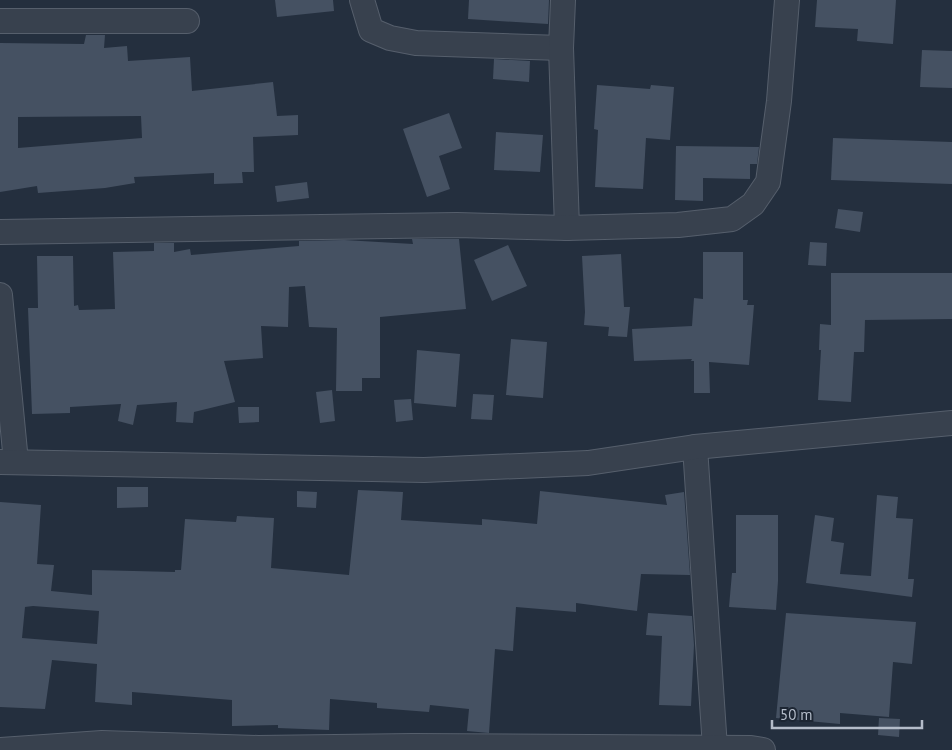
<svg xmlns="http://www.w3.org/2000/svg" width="952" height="750" viewBox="0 0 952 750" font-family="'PT Sans',sans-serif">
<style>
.building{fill:#455162;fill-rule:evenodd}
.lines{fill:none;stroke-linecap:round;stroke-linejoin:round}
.minor-casing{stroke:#565f6c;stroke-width:26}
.minor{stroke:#38414e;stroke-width:24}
</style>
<rect width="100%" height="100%" fill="#242f3e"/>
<g class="building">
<polygon points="275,0 333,0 334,11 277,17"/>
<polygon points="469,0 549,0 548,24 468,19"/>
<polygon points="817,0 896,0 893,44 857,41 858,29 815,27"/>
<path d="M86 35H105L104 48 127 46 128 61 190 57 192 91 273 82 277 116 298 115V135L253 137 254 172H242L243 183 214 184V173L134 177 135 183 105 188 38 193 37 186 0 192V43L84 44ZM141 116 142 138 18 148V117Z"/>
<polygon points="922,50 952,51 952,88 920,87"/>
<polygon points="494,59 530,61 529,82 493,79"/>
<polygon points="597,85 650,89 651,85 674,87 670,140 646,138 643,189 595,187 598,130 594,129"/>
<polygon points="449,113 462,148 439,156 450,189 427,197 403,129"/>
<polygon points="496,132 543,135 540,172 494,170"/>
<polygon points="833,138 952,142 952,184 831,180"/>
<polygon points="676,146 759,147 757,164 750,164 750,179 703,178 703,201 675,200"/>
<polygon points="307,182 309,198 277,202 275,186"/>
<polygon points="838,209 863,212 860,232 835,228"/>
<polygon points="412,239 459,239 466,309 380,317 380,378 362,378 362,391 336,391 337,328 309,327 305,286 289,287 288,327 261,326 263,358 224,361 235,402 194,412 193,423 176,422 177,402 137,405 133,425 118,421 121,404 70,407 70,413 32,414 28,308 38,308 37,256 73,256 74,306 78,305 79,310 115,309 113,252 154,251 154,243 174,243 174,252 190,249 191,255 299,246 299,241 344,240 413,244"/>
<polygon points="810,242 827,243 826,266 808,265"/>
<polygon points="508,245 527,286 492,301 474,260"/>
<polygon points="703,252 743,252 743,300 748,300 747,305 754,305 749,365 709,362 710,393 694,393 694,361 691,361 692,359 634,361 632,329 692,326 694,298 703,299"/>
<polygon points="621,254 624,307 630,307 627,337 608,336 609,327 584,325 585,312 582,256"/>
<polygon points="831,273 952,273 952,319 865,320 864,352 854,352 851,402 818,400 821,350 819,350 820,324 831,325"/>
<polygon points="511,339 547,342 543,398 506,395"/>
<polygon points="417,350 460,354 456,407 414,403"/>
<polygon points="332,390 335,421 320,423 316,392"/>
<polygon points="473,394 494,395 492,420 471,419"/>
<polygon points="411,399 413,420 396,422 394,400"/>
<polygon points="238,407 259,407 259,422 239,423"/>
<polygon points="117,487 148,487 148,507 117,508"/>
<path d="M358 490 403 492 401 520 482 525V519L537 524 540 491 667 505 665 495 684 492 690 575 641 574 637 611 576 603V612L516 607 513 651 495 649 489 733 467 731 469 709 430 705 429 712 377 708V703L330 699 329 730 278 728V725L232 726V700L132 692V705L95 702 97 664 52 660 45 709 0 707V502L41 505 37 564 54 565 51 591 92 595V570L175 572V570H181L185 519 236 522 237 516 274 518 271 568 349 575ZM33 606 99 611 97 644 22 638 25 607Z"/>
<polygon points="297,491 317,492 316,508 297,507"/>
<polygon points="877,495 898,497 896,518 913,519 908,579 914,579 912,597 806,583 815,515 834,518 831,541 844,543 840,574 871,576"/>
<polygon points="736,515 778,515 778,581 776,610 729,607 732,573 736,573"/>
<polygon points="648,613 692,616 694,645 691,706 659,705 662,636 646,635"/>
<polygon points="786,613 916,622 912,664 893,662 889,717 840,713 840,724 776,718"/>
<polygon points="879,718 900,719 899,737 878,735"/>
</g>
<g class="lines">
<defs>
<g id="minor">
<polyline points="362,0 371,30 390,38 416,43 561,48"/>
<polyline points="563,0 561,48 567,228"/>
<polyline points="0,21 187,21"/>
<polyline points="0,232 457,225 567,228 678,225 732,219 753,204 768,182 779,101 787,0"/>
<polyline points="0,295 16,462"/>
<polyline points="695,447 715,748"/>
<polyline points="0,462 424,470 588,463 695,447 952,423"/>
<polyline points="0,750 102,743 258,748 413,746 751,748 763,750"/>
</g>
</defs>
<use href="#minor" class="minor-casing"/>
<use href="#minor" class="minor"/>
</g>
<path d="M772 720v8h150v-8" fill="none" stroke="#b4bcc9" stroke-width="2.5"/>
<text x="780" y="720" font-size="15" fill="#b4bcc9" stroke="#1d2633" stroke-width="4" paint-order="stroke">50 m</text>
</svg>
